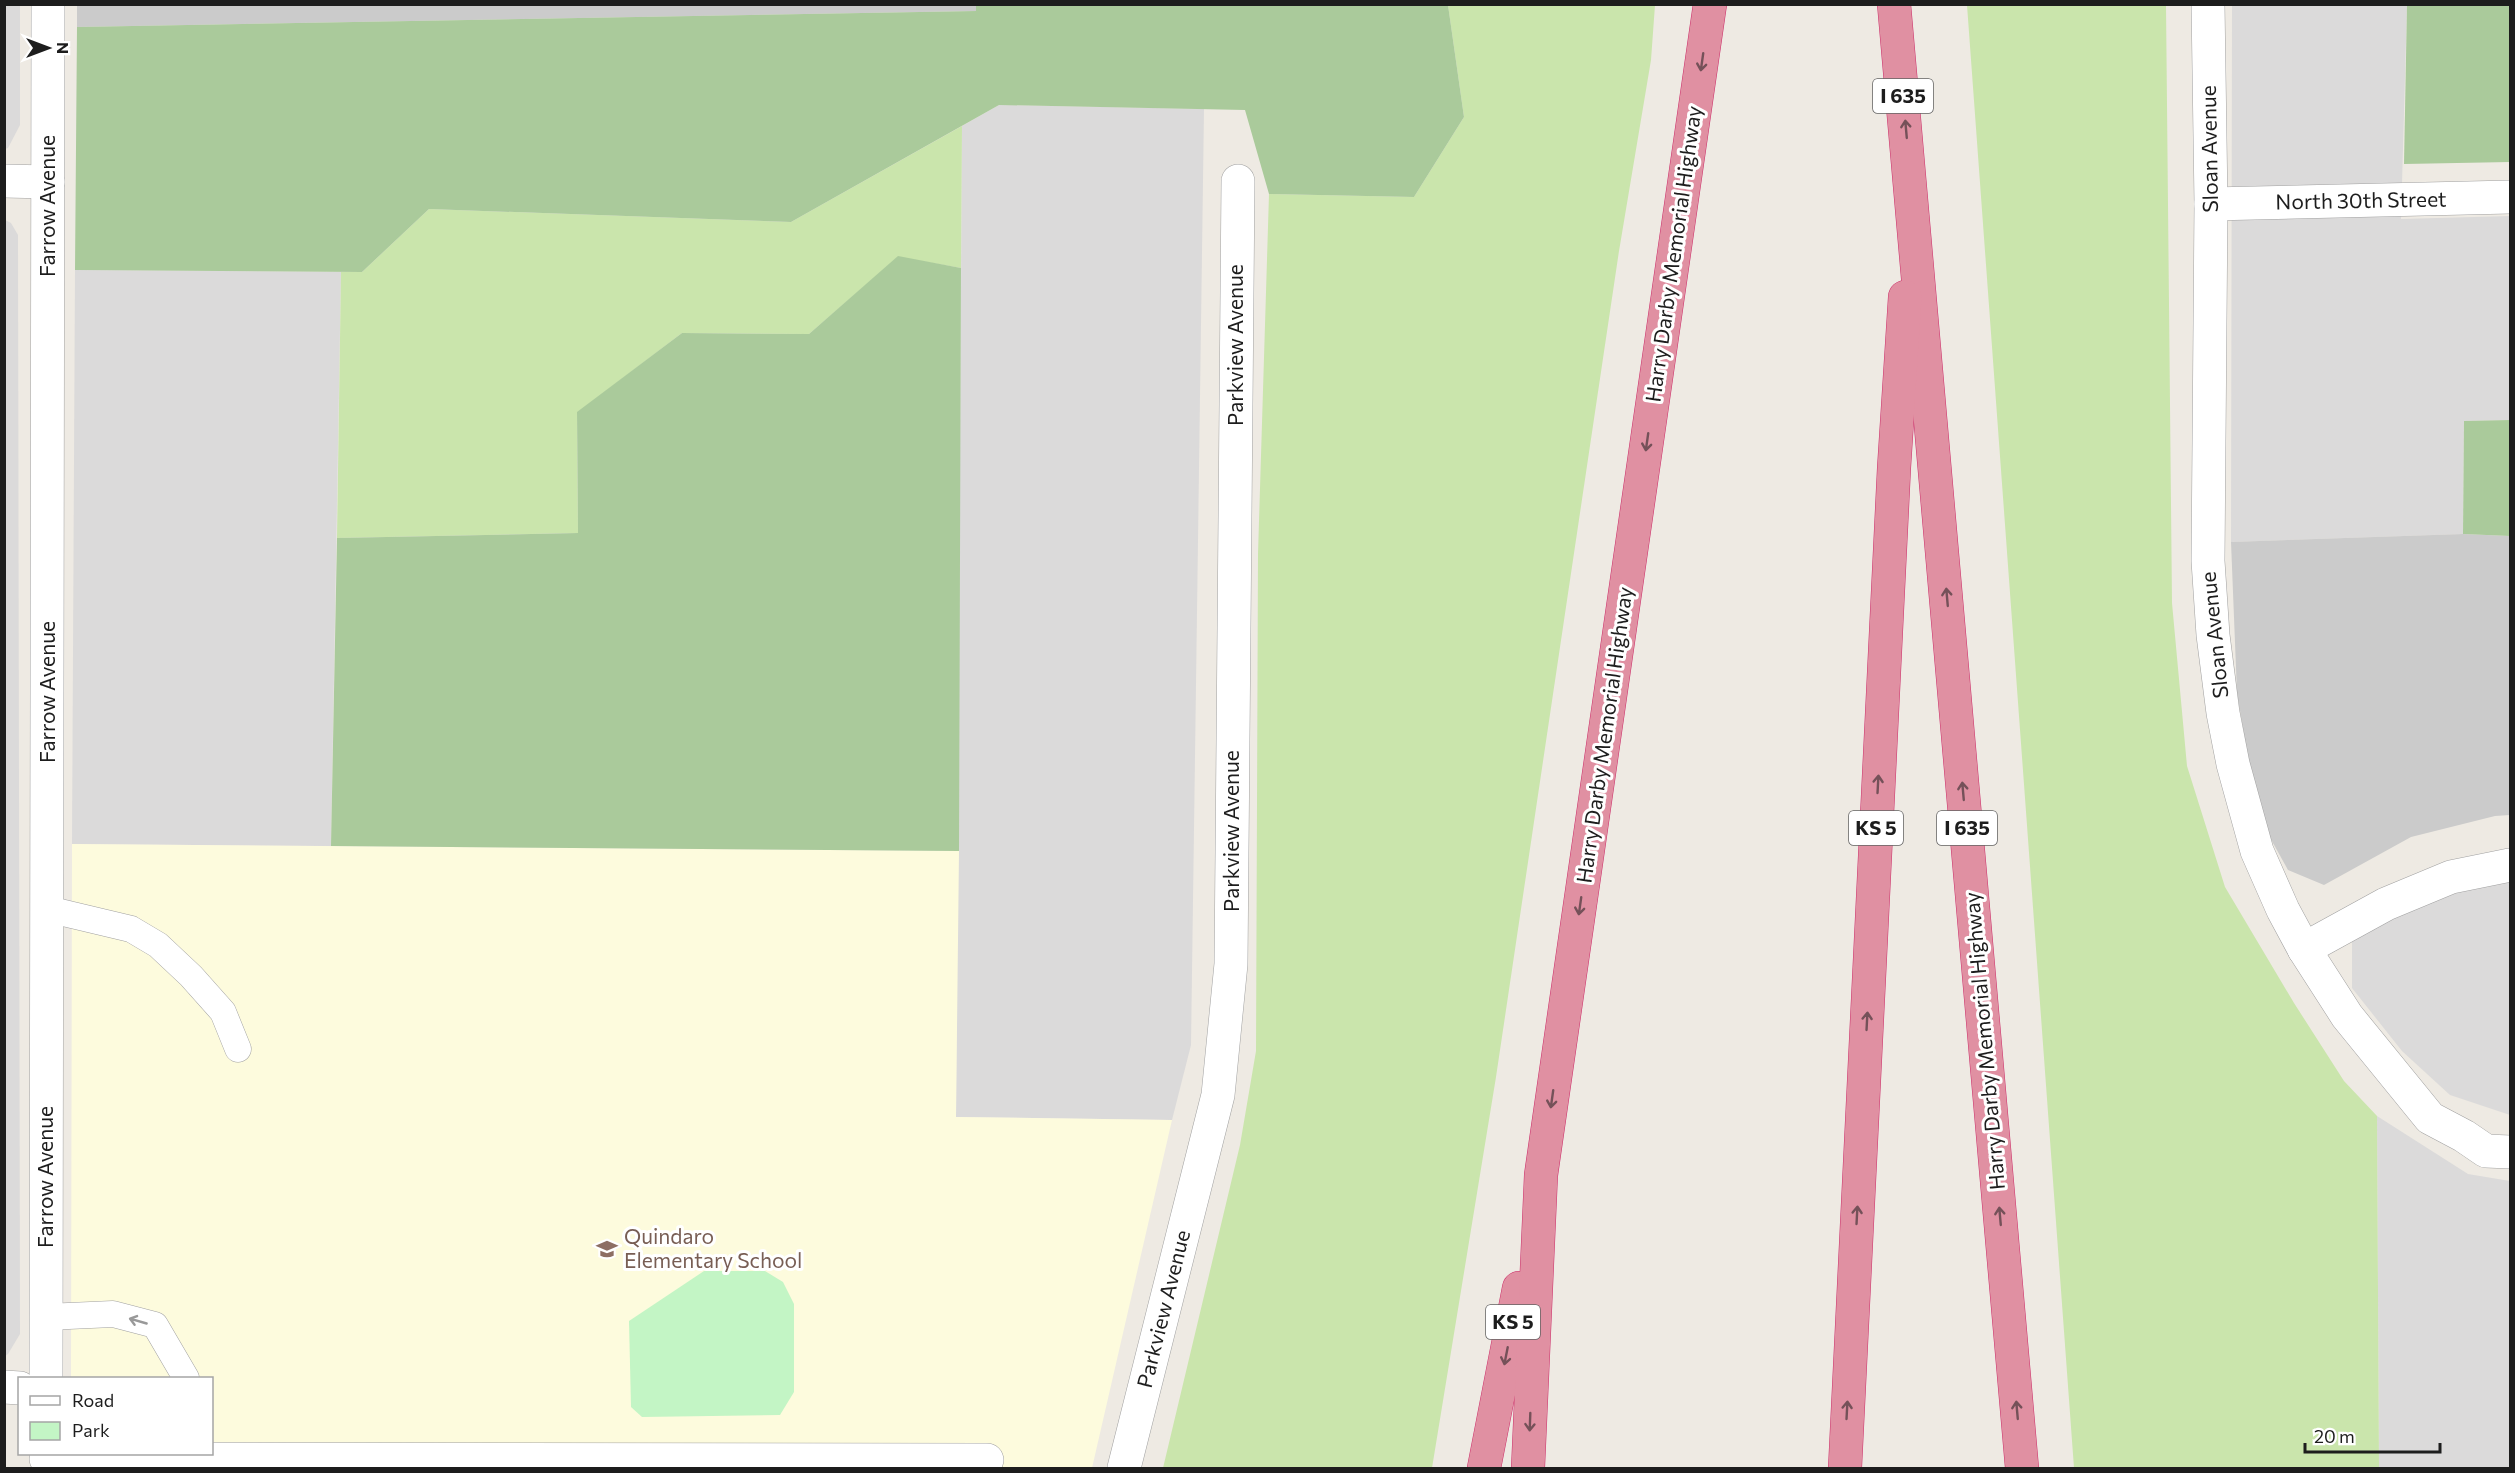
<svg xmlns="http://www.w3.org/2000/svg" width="2515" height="1473" viewBox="0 0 2515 1473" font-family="Commissioner,sans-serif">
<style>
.residential{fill:#dbdada}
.education{fill:#fdfbdd}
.religious{fill:#cbcbcb}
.grass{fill:#cae5ac}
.forest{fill:#aaca9b}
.park{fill:#c3f5c5}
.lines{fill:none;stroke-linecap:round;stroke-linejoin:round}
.lane-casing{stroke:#a1a1a1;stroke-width:27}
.street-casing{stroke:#a1a1a1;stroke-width:34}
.highway-casing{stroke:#cc306b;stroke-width:34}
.lane{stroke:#fff;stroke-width:26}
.street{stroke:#fff;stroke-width:33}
.highway{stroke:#e090a2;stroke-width:33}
.oneway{stroke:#755159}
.oneway2{stroke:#999}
.labels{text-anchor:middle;stroke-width:6;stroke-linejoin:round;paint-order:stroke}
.shield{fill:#fff;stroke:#616161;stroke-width:1.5}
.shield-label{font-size:20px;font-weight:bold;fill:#1d1d1d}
.street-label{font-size:21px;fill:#1d1d1d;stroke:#fff}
.education-label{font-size:21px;fill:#785e54;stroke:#fff;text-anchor:start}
</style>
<rect width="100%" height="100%" fill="#eeeae3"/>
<g class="residential">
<polygon points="5,4 20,5 20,125 8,148 5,149"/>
<polygon points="2232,5 2407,5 2401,219 2510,216 2510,420 2464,421 2463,534 2231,542"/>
<polygon points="999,105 1204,109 1191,1045 1172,1120 956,1117 962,126"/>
<polygon points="5,220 11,223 18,235 20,1334 8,1354 5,1356"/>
<polygon points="75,270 341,272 331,846 72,844"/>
<polygon points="2510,880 2510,1115 2450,1095 2402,1051 2352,988 2352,942 2385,920 2469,888"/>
<polygon points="2377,1116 2468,1174 2510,1181 2510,1468 2379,1468"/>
</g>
<polygon class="education" points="72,844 959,851 956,1117 1172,1120 1092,1468 71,1468 212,1454 212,1378 71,1378"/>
<g class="religious">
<polygon points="976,4 976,11 77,27 77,5"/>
<polygon points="2463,534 2510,536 2510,815 2495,816 2411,837 2324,885 2288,870 2258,816 2237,693 2231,542"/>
</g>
<g class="grass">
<polygon points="1448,5 1655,5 1651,60 1619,251 1496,1077 1432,1468 1163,1468 1240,1145 1256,1051 1258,554 1269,194 1414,197 1464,117"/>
<polygon points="1967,5 2166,5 2172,603 2187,766 2225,887 2294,1003 2344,1081 2377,1116 2379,1468 2074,1468"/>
<polygon points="962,126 961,268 898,257 809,334 682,333 577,413 578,533 337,538 341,272 362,272 429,209 791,222"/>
</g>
<g class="forest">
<polygon points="976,5 1448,5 1464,117 1414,197 1269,194 1245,110 999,105 791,222 429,209 362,272 75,270 77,27 976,11"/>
<polygon points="2407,5 2510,5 2510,162 2404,164"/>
<polygon points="898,256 961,268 959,851 331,846 337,538 578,533 577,412 682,333 809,334"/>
<polygon points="2510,420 2510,536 2463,534 2464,421"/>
</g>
<polygon class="park" points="704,1271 765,1271 783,1282 794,1304 794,1392 780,1415 642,1417 631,1407 629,1321"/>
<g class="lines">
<defs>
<g id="lane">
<polyline points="47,909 131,929 158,945 191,976 223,1012 238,1049"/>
<polyline points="46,1317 113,1314 155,1325 186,1378"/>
</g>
<g id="street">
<polyline points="2208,4 2211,204 2208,561 2213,635 2223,713 2233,764 2257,851 2283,910 2304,949 2347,1016 2430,1118 2464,1136 2486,1151 2510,1152"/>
<polyline points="4,181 48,182"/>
<polyline points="2211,204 2510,197"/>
<polyline points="2304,949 2386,904 2451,877 2510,865"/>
<polyline points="46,1378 48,4"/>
<polyline points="4,1387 20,1388"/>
<polyline points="46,1459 987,1460"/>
<polyline points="1124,1468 1218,1095 1231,964 1238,181"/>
</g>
<g id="highway">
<polyline points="1894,4 2022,1468"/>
<polyline points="1484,1468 1519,1288"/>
<polyline points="1528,1468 1541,1175 1710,4"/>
<polyline points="1845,1468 1894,468 1905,297"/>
</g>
</defs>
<use href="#lane" class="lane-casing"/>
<use href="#street" class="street-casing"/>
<use href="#highway" class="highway-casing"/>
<use href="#lane" class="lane"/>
<use href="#street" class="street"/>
<use href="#highway" class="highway"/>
</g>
<defs><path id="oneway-shaft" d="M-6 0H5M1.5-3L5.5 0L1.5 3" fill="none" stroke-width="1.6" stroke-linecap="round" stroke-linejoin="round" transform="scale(1.5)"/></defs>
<g class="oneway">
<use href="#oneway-shaft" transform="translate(1702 62) rotate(98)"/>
<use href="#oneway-shaft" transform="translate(1906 129) rotate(-95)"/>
<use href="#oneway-shaft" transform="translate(1647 442) rotate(98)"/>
<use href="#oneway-shaft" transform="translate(1947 597) rotate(-95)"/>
<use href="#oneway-shaft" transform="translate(1878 784) rotate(-87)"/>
<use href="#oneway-shaft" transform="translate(1963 791) rotate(-95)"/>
<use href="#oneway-shaft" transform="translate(1580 906) rotate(98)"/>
<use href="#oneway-shaft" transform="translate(1867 1021) rotate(-87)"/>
<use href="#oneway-shaft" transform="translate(1552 1099) rotate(98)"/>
<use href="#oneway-shaft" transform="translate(1857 1215) rotate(-87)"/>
<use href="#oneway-shaft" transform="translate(2000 1216) rotate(-95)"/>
<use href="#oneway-shaft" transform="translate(1506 1356) rotate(101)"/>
<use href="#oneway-shaft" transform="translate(1847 1410) rotate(-87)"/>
<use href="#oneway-shaft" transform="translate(2017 1410) rotate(-95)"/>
<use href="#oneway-shaft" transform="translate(1530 1422) rotate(92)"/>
</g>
<use class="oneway2" href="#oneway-shaft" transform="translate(138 1321) rotate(-164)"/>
<defs>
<symbol id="school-bare" viewBox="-9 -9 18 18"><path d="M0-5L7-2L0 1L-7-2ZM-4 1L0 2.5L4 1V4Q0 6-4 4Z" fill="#8d6e63" stroke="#fff" stroke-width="2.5" paint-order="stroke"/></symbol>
</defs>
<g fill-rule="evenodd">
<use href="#school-bare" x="592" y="1234" width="30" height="30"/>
</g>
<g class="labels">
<g class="shield">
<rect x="1873" y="79" width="60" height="34" rx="4.5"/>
<rect x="1849" y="811" width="54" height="34" rx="4.5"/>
<rect x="1937" y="811" width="60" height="34" rx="4.5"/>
<rect x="1486" y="1305" width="54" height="34" rx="4.5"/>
</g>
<g class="shield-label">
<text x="1903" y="103">I 635</text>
<text x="1876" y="835">KS 5</text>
<text x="1967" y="835">I 635</text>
<text x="1513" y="1329">KS 5</text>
</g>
<g class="street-label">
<text transform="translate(2210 149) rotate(-91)" y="7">Sloan Avenue</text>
<text transform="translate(2361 201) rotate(-1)" y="7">North 30th Street</text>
<text transform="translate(48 206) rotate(-90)" y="7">Farrow Avenue</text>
<text transform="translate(1674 254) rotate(-82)" y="7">Harry Darby Memorial Highway</text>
<text transform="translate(1236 345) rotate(-90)" y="7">Parkview Avenue</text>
<text transform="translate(2215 635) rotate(-96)" y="7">Sloan Avenue</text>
<text transform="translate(48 692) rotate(-90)" y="7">Farrow Avenue</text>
<text transform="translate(1605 735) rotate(-82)" y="7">Harry Darby Memorial Highway</text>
<text transform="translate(1232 831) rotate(-90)" y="7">Parkview Avenue</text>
<text transform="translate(1985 1041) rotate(-95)" y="7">Harry Darby Memorial Highway</text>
<text transform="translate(46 1177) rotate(-90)" y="7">Farrow Avenue</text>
<text transform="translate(1164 1309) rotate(-76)" y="7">Parkview Avenue</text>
</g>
<g class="education-label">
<text x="624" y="1244">Quindaro<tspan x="624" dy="24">Elementary School</tspan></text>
</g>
</g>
<rect width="2515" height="1473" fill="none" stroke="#1d1d1d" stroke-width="12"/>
<rect x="18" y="1377" width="195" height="78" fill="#ffffff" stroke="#a5a5a5" stroke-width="1.5"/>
<rect x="30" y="1396" width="30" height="9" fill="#ffffff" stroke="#a5a5a5" stroke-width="1.5"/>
<text x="72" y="1407" font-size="18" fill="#1d1d1d">Road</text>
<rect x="30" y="1422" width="30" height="18" fill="#c3f5c5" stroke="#a5a5a5" stroke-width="1.5"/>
<text x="72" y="1437" font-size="18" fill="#1d1d1d">Park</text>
<g transform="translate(48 48) rotate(90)" stroke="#ffffff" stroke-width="4.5" paint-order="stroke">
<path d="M0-4.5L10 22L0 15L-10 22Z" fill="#1d1d1d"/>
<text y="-9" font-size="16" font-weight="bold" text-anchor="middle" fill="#1d1d1d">N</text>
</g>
<path d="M2305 1443v9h135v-9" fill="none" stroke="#1d1d1d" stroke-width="3"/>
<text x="2314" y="1443" font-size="18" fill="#1d1d1d" stroke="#ffffff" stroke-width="4.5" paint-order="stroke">20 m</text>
</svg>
